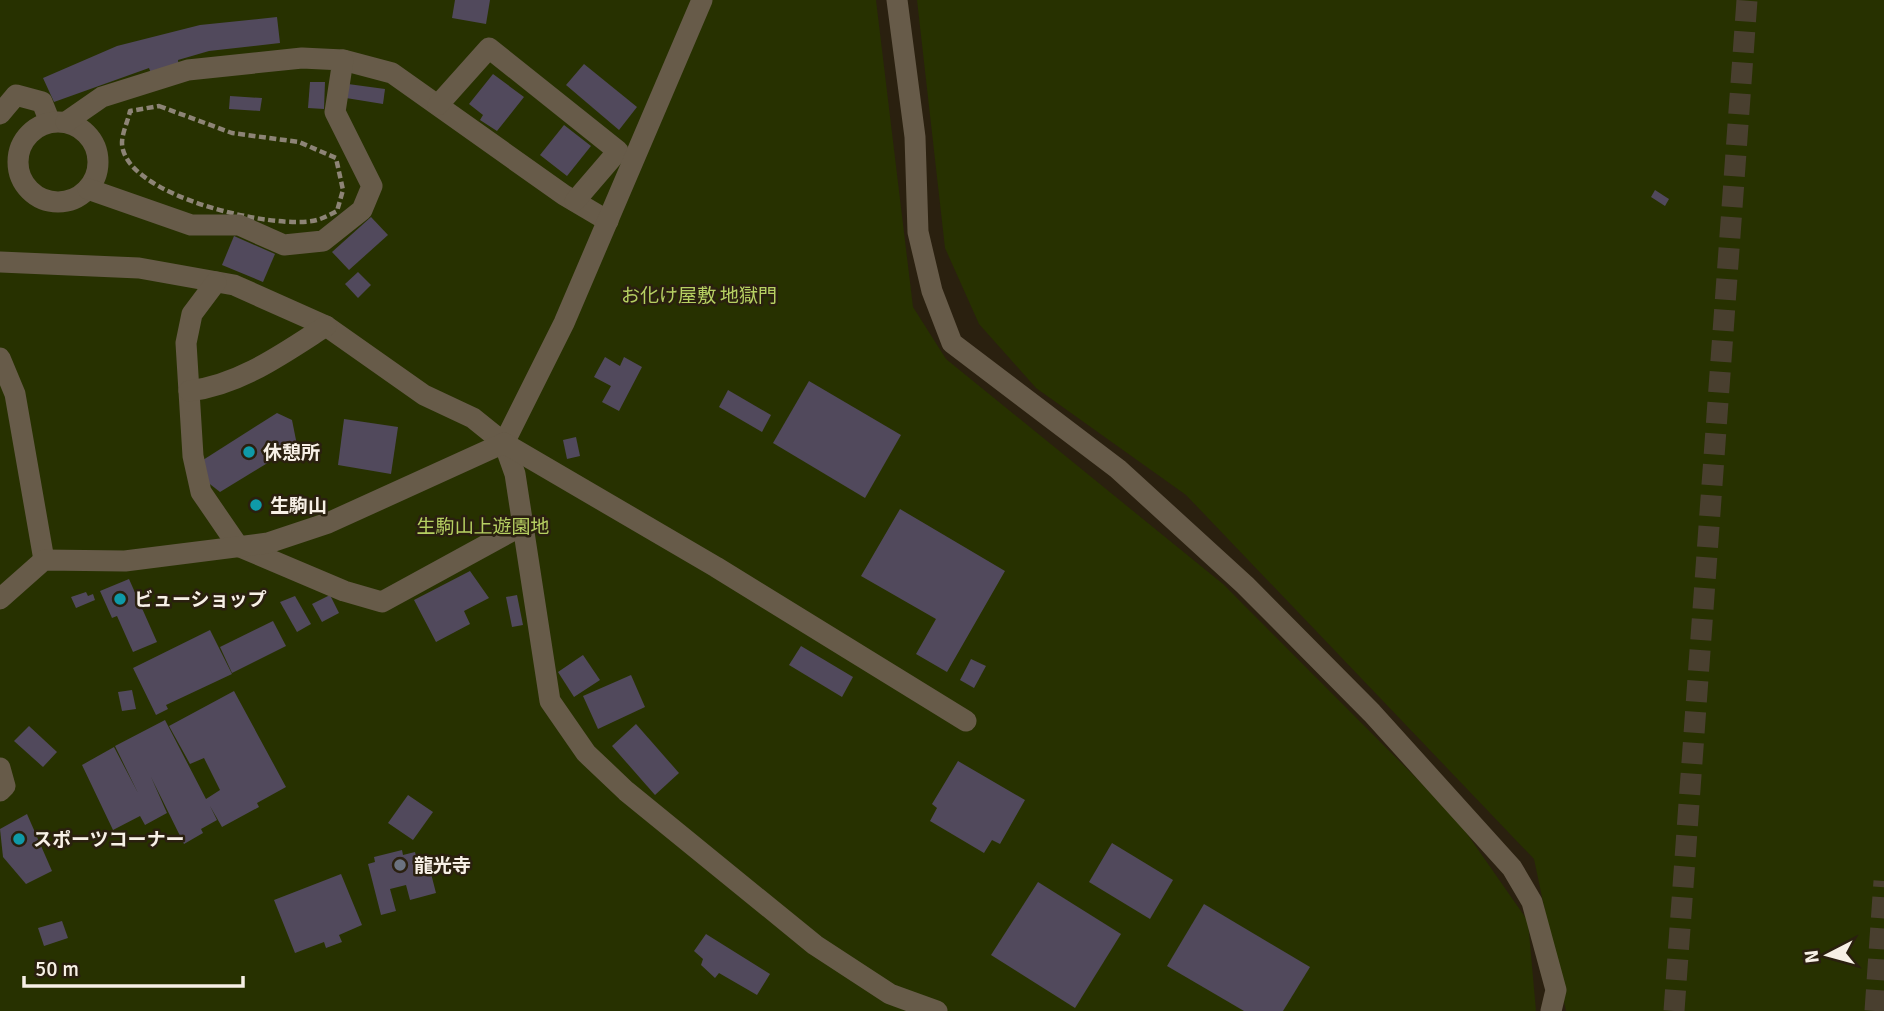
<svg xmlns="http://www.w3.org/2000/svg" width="1884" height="1011" viewBox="0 0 1884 1011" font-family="Signika,'Noto Sans JP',sans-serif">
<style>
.green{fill:#273100}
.building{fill:#51495c}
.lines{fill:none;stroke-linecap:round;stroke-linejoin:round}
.highway-tunnel{stroke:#493f2f;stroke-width:21;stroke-dasharray:21 10;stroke-linecap:butt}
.path{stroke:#8d8476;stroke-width:4.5;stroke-dasharray:7 3.5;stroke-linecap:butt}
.minor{stroke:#675b49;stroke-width:21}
.culture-dot{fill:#0f9aa8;stroke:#2a200f;stroke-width:2.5}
.worship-dot{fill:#6b7280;stroke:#2a200f;stroke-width:2.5}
.labels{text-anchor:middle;stroke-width:5;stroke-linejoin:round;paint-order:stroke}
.park-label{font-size:19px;fill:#b6d062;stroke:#2a200f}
.poi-label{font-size:19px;font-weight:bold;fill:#f7f0e6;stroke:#2a200f;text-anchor:start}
</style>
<rect width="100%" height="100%" fill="#2a200f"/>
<g class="green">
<polygon points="0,0 876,0 913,307 946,359 1223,584 1456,818 1528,921 1536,1011 0,1011"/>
<polygon points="917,0 1884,0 1884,1011 1566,1011 1534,859 1186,495 1036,388 979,324 945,248"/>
</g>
<g class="building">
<polygon points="455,0 490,0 486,24 452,18"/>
<polygon points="277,17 280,43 209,51 178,60 179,69 152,76 149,68 54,102 43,78 117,46 200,25"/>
<polygon points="584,64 637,107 619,130 566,85"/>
<polygon points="493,74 524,97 497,131 480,120 483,115 469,104"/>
<polygon points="310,82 325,82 324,109 308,108"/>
<polygon points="348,84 385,89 383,104 346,98"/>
<polygon points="230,96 262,98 260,111 229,109"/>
<polygon points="564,125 591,146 567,176 540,155"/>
<polygon points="1655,190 1669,199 1665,206 1651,197"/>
<polygon points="371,217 388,235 349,270 332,252"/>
<polygon points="234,236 275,254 263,282 222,265"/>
<polygon points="358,272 371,285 358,298 345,284"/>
<polygon points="605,357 620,366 624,357 642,367 619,411 602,402 611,386 594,377"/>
<polygon points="809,381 901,435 865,498 773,443"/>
<polygon points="728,390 771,415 762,432 719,407"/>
<polygon points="277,413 292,420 297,445 220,492 206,481 203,460"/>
<polygon points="344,419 398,427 391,474 338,465"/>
<polygon points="576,437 580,456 567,459 563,440"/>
<polygon points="900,509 1005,571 947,672 916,654 936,619 861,576"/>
<polygon points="470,571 489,598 464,611 470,624 436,642 414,600"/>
<polygon points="129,579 157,642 133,652 117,616 112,618 100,591"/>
<polygon points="86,592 88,596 93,594 95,600 76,608 71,597"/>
<polygon points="330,595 339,613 322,622 312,604"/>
<polygon points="517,595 523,625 512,627 506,597"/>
<polygon points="295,596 311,624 297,632 280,602"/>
<polygon points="273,621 286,646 232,673 220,647"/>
<polygon points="210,630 232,674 166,705 168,709 156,715 133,668"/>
<polygon points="801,646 853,677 842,697 789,665"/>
<polygon points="583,655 600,680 574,697 558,672"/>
<polygon points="971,659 986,666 974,688 960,680"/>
<polygon points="631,675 645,707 598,729 583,696"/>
<polygon points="132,690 136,709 122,711 118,692"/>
<polygon points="234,691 286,787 257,803 259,807 222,827 210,806 217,820 201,829 203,833 184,844 151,777 167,813 145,825 140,816 113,830 82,765 114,747 138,793 115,746 165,720 206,799 220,790 204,758 190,764 169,726"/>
<polygon points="636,724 679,773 655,795 612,746"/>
<polygon points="29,726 57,752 43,767 14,741"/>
<polygon points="958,761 1025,800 1000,844 992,840 984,853 930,821 937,808 932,804"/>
<polygon points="408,795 433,812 413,840 388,823"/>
<polygon points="27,814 52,871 26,884 3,857 0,829"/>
<polygon points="1112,843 1173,880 1150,919 1089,882"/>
<polygon points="402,850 403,855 415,852 417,860 427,858 436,893 410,900 406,885 390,889 396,911 381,915 368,864 375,862 374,857"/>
<polygon points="341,874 362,925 339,935 342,942 326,948 324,942 295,953 274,900"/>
<polygon points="1038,882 1121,934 1075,1008 991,955"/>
<polygon points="1204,904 1310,967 1283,1011 1244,1011 1167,966"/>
<polygon points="62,921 68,938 44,946 38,928"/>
<polygon points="706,934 770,974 757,995 719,973 715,978 701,965 703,959 694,951"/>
</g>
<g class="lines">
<g class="highway-tunnel">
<polyline points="1674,1011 1747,0"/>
<polyline points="1875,1011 1884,881"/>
</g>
<path class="path" d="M159 106 232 133 299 142 336 158 343 190 337 211C331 214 324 218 317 220 276 231 123 196 122 143 122 133 128 121 130 111Z"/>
<g class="minor">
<polyline points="897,0 915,137 918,232 932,291 952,343 1118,469 1245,585 1372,713 1512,868 1532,902 1556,990 1551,1011"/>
<polyline points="343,60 392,73 564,195 608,221"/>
<polyline points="438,105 489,48 618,151 575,201"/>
<polyline points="0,114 16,95 42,102 50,122"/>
<circle cx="58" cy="162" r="40"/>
<polyline points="66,122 102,97 188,70 302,58 343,60 335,112 372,186 362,210 323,241 284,245 239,225 191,225 88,189"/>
<polyline points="0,262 139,268 234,285 326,326 424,395 473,418 504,443 564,323 702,0"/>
<polyline points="216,282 192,314 186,343 193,456 201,492 238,546 344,591 382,602 521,526"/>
<polyline points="0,358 15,394 44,560"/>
<path d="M189 391C240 385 284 353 326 326"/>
<polyline points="504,443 515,474 550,701 586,753 626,791 815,945 890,994 937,1011"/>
<polyline points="0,599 44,560 125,561 268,543 328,523 504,443 716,567 966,721"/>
<polyline points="0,768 5,786 0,791"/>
</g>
</g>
<g class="culture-dot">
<circle cx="249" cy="452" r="7"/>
<circle cx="256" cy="505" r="7"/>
<circle cx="120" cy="599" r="7"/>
<circle cx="19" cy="839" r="7"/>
</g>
<circle class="worship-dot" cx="400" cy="865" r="7"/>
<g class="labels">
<g class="park-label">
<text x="699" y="302">お化け屋敷 地獄門</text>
<text x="483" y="533">生駒山上遊園地</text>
</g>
<g class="poi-label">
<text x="263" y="459">休憩所</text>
<text x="270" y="512">生駒山</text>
<text x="134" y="606">ビューショップ</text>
<text x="33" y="846">スポーツコーナー</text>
<text x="414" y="872">龍光寺</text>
</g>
</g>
<g transform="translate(1828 955) rotate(264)" stroke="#2a200f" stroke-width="5" paint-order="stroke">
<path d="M0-5L12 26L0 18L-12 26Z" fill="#f7f0e6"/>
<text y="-10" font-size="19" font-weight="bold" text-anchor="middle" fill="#f7f0e6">N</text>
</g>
<path d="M24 976v10h219v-10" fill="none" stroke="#f7f0e6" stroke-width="3.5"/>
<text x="35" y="976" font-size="21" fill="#f7f0e6" stroke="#2a200f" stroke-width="5" paint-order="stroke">50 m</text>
</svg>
